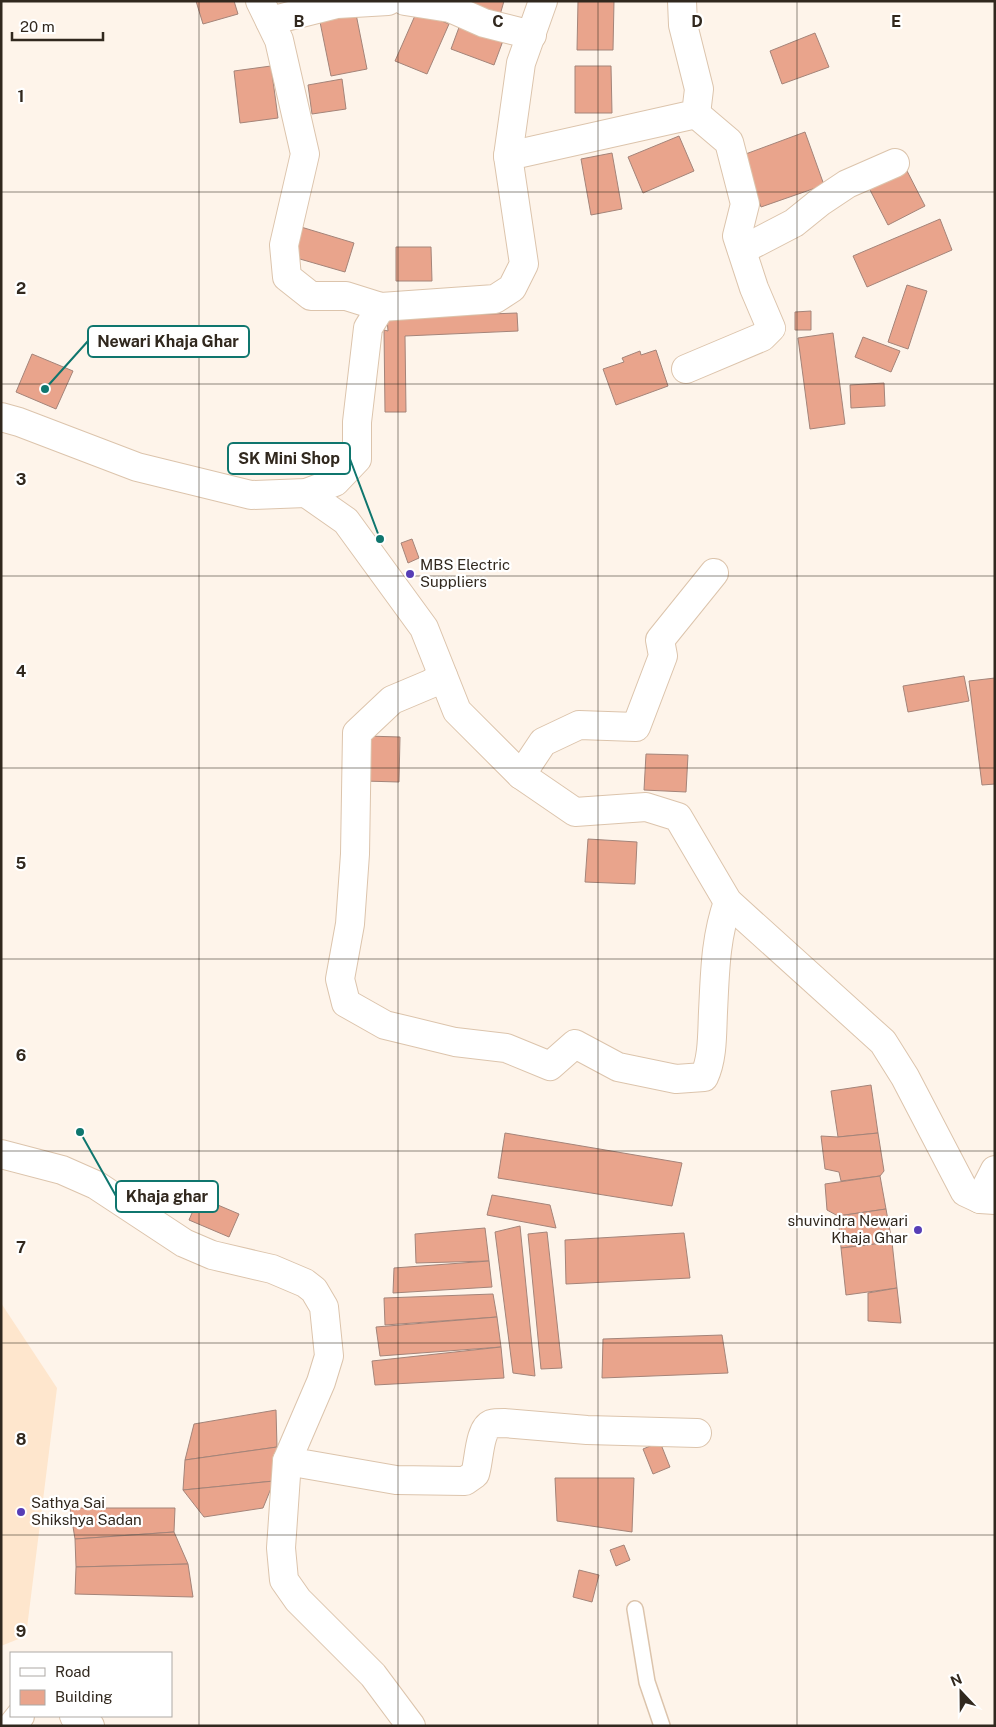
<svg xmlns="http://www.w3.org/2000/svg" width="996" height="1727" viewBox="0 0 996 1727" font-family="'Public Sans',sans-serif">
<style>
.built{fill:#fee6cd}
.building{fill:#e9a48c;stroke:#a48479}
.lines{fill:none;stroke-linecap:round;stroke-linejoin:round}
.service-casing{stroke:#dcc4ac;stroke-width:18}
.minor-casing{stroke:#dcc4ac;stroke-width:30}
.service{stroke:#fff;stroke-width:15}
.minor{stroke:#fff;stroke-width:28}
.grid{fill:none;stroke:#31281e;stroke-width:1;stroke-opacity:0.55}
.poi-dot{fill:#573eb6;stroke:#fff;stroke-width:2}
.labels{text-anchor:middle;stroke-width:4.5;stroke-linejoin:round;paint-order:stroke}
.poi-label{font-size:15px;fill:#31281e;stroke:#fff;text-anchor:start}
.grid-label{font-size:16px;text-anchor:middle;font-weight:bold;fill:#31281e;stroke:#fff;stroke-width:4.5;stroke-linejoin:round;paint-order:stroke}
.leader{fill:none;stroke:#0f766e;stroke-width:2}
.callout-dot{fill:#0f766e;stroke:#fff;stroke-width:2}
.callout{fill:#fff;stroke:#0f766e;stroke-width:2}
.callout-label{font-size:16px;text-anchor:middle;font-weight:bold;fill:#31281e}
</style>
<rect width="100%" height="100%" fill="#fef4ea"/>
<polygon class="built" points="1,1303 57,1388 26,1636 1,1646"/>
<g class="building">
<polygon points="196,1 234,1 238,14 203,24"/>
<polygon points="467,1 504,1 500,15"/>
<polygon points="578,1 614,1 613,50 577,50"/>
<polygon points="417,11 449,24 427,74 395,61"/>
<polygon points="356,14 367,69 331,76 320,22"/>
<polygon points="461,22 504,38 494,65 451,49"/>
<polygon points="815,33 829,67 782,84 770,51"/>
<polygon points="271,66 278,118 240,123 234,71"/>
<polygon points="575,66 611,66 612,113 575,113"/>
<polygon points="342,79 346,109 312,114 308,85"/>
<polygon points="805,132 824,185 761,207 743,155"/>
<polygon points="679,136 694,171 643,193 628,157"/>
<polygon points="612,153 622,209 591,215 581,159"/>
<polygon points="905,167 925,206 888,225 868,186"/>
<polygon points="940,219 952,250 867,287 853,256"/>
<polygon points="301,227 354,243 345,272 293,257"/>
<polygon points="396,247 431,247 432,281 396,281"/>
<polygon points="907,285 927,291 908,349 888,342"/>
<polygon points="811,311 811,330 795,330 795,312"/>
<polygon points="517,313 518,331 405,336 406,412 385,412 384,330 388,331 387,318"/>
<polygon points="833,333 845,424 810,429 798,338"/>
<polygon points="863,337 900,351 891,372 855,357"/>
<polygon points="656,350 668,386 616,405 603,369 624,362 622,358 640,351 641,355"/>
<polygon points="32,354 73,371 56,409 16,392"/>
<polygon points="884,383 885,406 851,408 850,385"/>
<polygon points="412,539 419,558 408,563 401,543"/>
<polygon points="964,676 969,701 908,712 903,686"/>
<polygon points="995,678 995,784 982,785 969,681"/>
<polygon points="366,736 400,737 399,782 364,781"/>
<polygon points="646,754 688,755 686,792 644,790"/>
<polygon points="588,839 637,842 635,884 585,882"/>
<polygon points="871,1085 878,1133 838,1137 831,1091"/>
<polygon points="505,1133 682,1163 672,1206 498,1178"/>
<polygon points="878,1133 884,1171 880,1176 841,1181 839,1172 825,1169 821,1136 838,1137"/>
<polygon points="880,1176 886,1209 838,1216 827,1210 825,1184"/>
<polygon points="492,1195 550,1205 556,1228 487,1215"/>
<polygon points="199,1197 239,1214 229,1237 189,1220"/>
<polygon points="886,1209 892,1242 841,1248 838,1216"/>
<polygon points="520,1226 535,1376 513,1373 495,1232"/>
<polygon points="485,1228 489,1261 416,1263 415,1234"/>
<polygon points="547,1232 562,1368 541,1369 528,1234"/>
<polygon points="684,1233 690,1278 566,1284 565,1240"/>
<polygon points="892,1242 897,1288 846,1295 841,1248"/>
<polygon points="489,1261 492,1287 393,1293 394,1268"/>
<polygon points="897,1288 901,1323 868,1321 868,1293"/>
<polygon points="493,1294 497,1317 385,1325 384,1298"/>
<polygon points="497,1317 501,1347 380,1356 376,1327"/>
<polygon points="722,1335 728,1373 602,1378 603,1339"/>
<polygon points="501,1347 504,1378 375,1385 372,1361"/>
<polygon points="276,1410 277,1447 185,1460 194,1424"/>
<polygon points="660,1442 670,1467 653,1474 643,1449"/>
<polygon points="277,1447 274,1481 183,1490 185,1460"/>
<polygon points="555,1478 634,1478 632,1532 557,1521"/>
<polygon points="274,1481 263,1508 204,1517 183,1490"/>
<polygon points="70,1508 175,1508 174,1532 75,1539"/>
<polygon points="174,1532 188,1564 76,1567 75,1539"/>
<polygon points="624,1545 630,1560 616,1566 610,1550"/>
<polygon points="188,1564 193,1597 75,1594 76,1567"/>
<polygon points="579,1570 599,1575 592,1602 573,1597"/>
</g>
<g class="lines">
<defs>
<polyline id="service" points="635,1609 647,1682 662,1726"/>
<g id="minor">
<polyline points="260,1 279,40 305,154 284,245 287,277 311,296 346,296 381,307 495,299 512,288 524,264 508,156 696,114 699,89 683,25 682,1"/>
<polyline points="405,1 450,8 484,23 532,35"/>
<polyline points="270,21 337,4 388,1"/>
<polyline points="508,156 521,63 543,1"/>
<polyline points="742,250 794,223 820,202 847,184 895,163"/>
<polyline points="686,369 762,337 771,328 754,288 737,236 745,204 729,142 696,114"/>
<polyline points="1,417 19,422 137,467 251,495 306,493 335,482 357,459 357,422 368,328 381,307"/>
<polyline points="306,493 346,521 424,628 457,711 521,775 575,812 646,807 678,817 728,902 883,1042 905,1077 965,1192 980,1199 995,1200"/>
<path d="M443 676 430 684 392 700 357 733 355 854 350 924 340 979 346 1003 385 1025 455 1042 506 1048 550 1066 575 1044 618 1067 676 1079 704 1077C713 1058 712 1033 713 1012 715 974 715 939 728 902"/>
<polyline points="521,775 543,742 579,725 636,727 663,656 660,640 714,573"/>
<path d="M1 1154 62 1170 96 1185 184 1243 212 1255 272 1269 305 1283 314 1290 324 1307 329 1356 321 1382 287 1461 396 1480 465 1481 475 1474C479 1463 479 1429 491 1424 495 1423 500 1423 504 1423L587 1430 697 1433"/>
<polyline points="980,1199 995,1170"/>
<polyline points="287,1461 281,1548 284,1580 298,1600 373,1675 411,1726"/>
<polyline points="74,1716 90,1726"/>
<polyline points="12,1726 20,1716"/>
</g>
</defs>
<use href="#service" class="service-casing"/>
<use href="#minor" class="minor-casing"/>
<use href="#service" class="service"/>
<use href="#minor" class="minor"/>
</g>
<path class="grid" d="M199 1V1726M398 1V1726M598 1V1726M797 1V1726M1 192H995M1 384H995M1 576H995M1 768H995M1 959H995M1 1151H995M1 1343H995M1 1535H995"/>
<g class="poi-dot">
<circle cx="410" cy="574" r="5"/>
<circle cx="918" cy="1230" r="5"/>
<circle cx="21" cy="1512" r="5"/>
</g>
<g class="labels">
<g class="poi-label">
<text x="420" y="570">MBS Electric<tspan x="420" dy="17">Suppliers</tspan></text>
<text x="908" y="1226" text-anchor="end">shuvindra Newari<tspan x="908" dy="17">Khaja Ghar</tspan></text>
<text x="31" y="1508">Sathya Sai<tspan x="31" dy="17">Shikshya Sadan</tspan></text>
</g>
</g>
<g class="grid-label">
<text x="299" y="27">B</text>
<text x="498" y="27">C</text>
<text x="697" y="27">D</text>
<text x="896" y="27">E</text>
<text x="21" y="102">1</text>
<text x="21" y="294">2</text>
<text x="21" y="485">3</text>
<text x="21" y="677">4</text>
<text x="21" y="869">5</text>
<text x="21" y="1061">6</text>
<text x="21" y="1253">7</text>
<text x="21" y="1445">8</text>
<text x="21" y="1637">9</text>
</g>
<path class="leader" d="M45 389L88 341M380 539L350 459M80 1132L116 1196"/>
<g class="callout-dot">
<circle cx="45" cy="389" r="5"/>
<circle cx="380" cy="539" r="5"/>
<circle cx="80" cy="1132" r="5"/>
</g>
<g class="callout">
<rect x="88" y="326" width="161" height="31" rx="5"/>
<rect x="228" y="443" width="122" height="31" rx="5"/>
<rect x="116" y="1181" width="102" height="31" rx="5"/>
</g>
<g class="callout-label">
<text x="168" y="347">Newari Khaja Ghar</text>
<text x="289" y="464">SK Mini Shop</text>
<text x="167" y="1202">Khaja ghar</text>
</g>
<rect width="996" height="1727" fill="none" stroke="#31281e" stroke-width="5"/>
<rect x="10" y="1652" width="162" height="65" fill="#ffffff" stroke="#ada9a5"/>
<rect x="20" y="1668" width="25" height="8" fill="#ffffff" stroke="#ada9a5"/>
<text x="55" y="1677" font-size="15" fill="#31281e">Road</text>
<rect x="20" y="1690" width="25" height="15" fill="#e9a48c" stroke="#ada9a5"/>
<text x="55" y="1702" font-size="15" fill="#31281e">Building</text>
<g transform="translate(961 1692) rotate(338)" stroke="#ffffff" stroke-width="4" paint-order="stroke">
<path d="M0-4L9 19L0 12L-9 19Z" fill="#31281e"/>
<text y="-8" font-size="14" font-weight="bold" text-anchor="middle" fill="#31281e">N</text>
</g>
<path d="M12 32v8h91v-8" fill="none" stroke="#31281e" stroke-width="2.5"/>
<text x="20" y="32" font-size="15" fill="#31281e" stroke="#ffffff" stroke-width="4" paint-order="stroke">20 m</text>
</svg>
